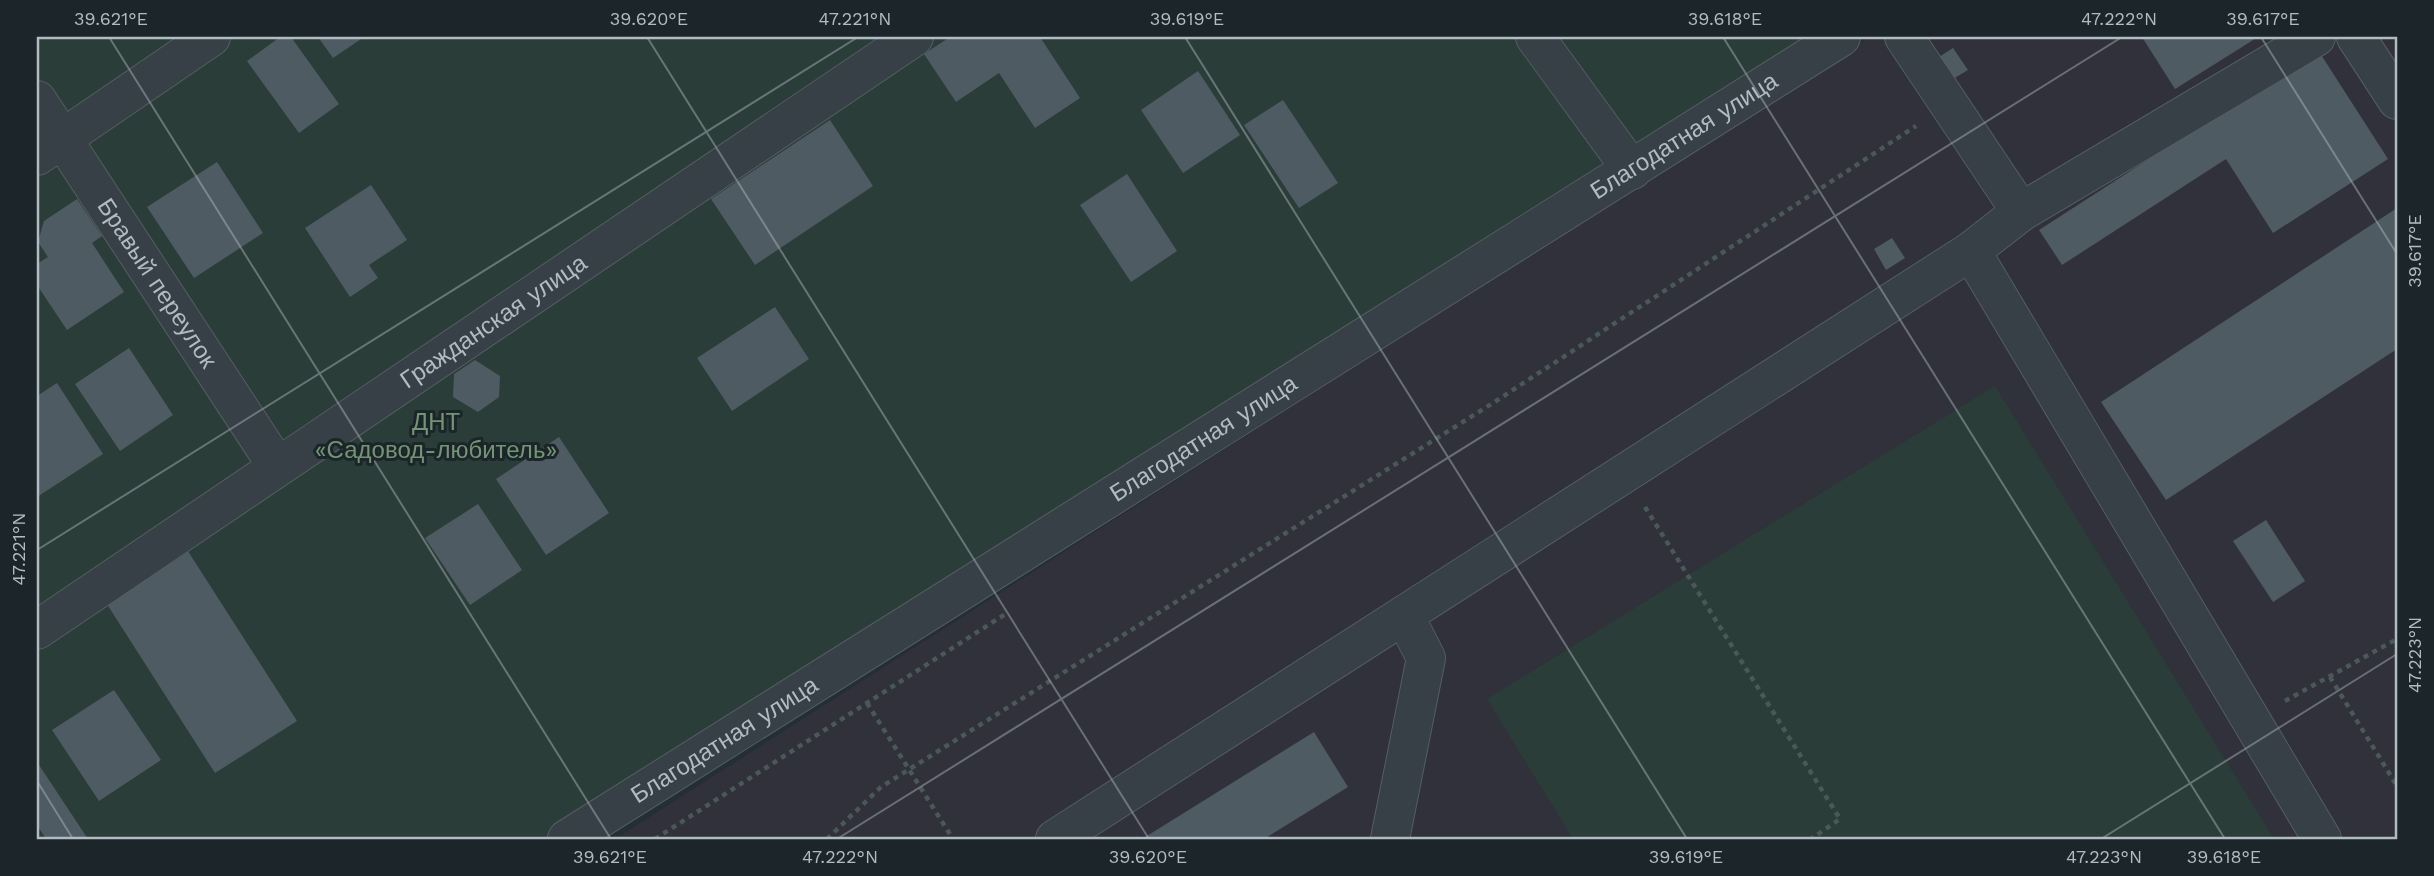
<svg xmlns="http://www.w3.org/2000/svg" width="2434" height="876" viewBox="0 0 2434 876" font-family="'Work Sans',sans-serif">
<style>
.medical{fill:#30313b}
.green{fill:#2b3d39}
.building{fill:#4f5b63}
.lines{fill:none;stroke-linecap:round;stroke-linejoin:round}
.minor-casing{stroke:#545e63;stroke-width:40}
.path{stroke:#4a5958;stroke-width:4.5;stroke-dasharray:5 5;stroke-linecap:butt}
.minor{stroke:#364046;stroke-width:38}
.ticks{fill:none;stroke:#b1bbc2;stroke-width:2;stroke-opacity:0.45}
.labels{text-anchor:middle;stroke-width:6;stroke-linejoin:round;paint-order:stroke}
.street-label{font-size:24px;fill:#b1bbc2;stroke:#1c252a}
.park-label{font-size:24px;fill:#739574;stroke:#1c252a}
.neatline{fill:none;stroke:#b1bbc2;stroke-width:2.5}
.ticks-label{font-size:18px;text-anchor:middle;fill:#b1bbc2}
</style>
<rect width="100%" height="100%" fill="#232e35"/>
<polygon class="medical" points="1869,37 2397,37 2397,839 615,839"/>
<g class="green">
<polygon points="37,37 1805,37 545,839 37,839"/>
<polygon points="1995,386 2274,839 1573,839 1487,699"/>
</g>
<g class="building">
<polygon points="280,37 291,37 339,104 299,133 247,61"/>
<polygon points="318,37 364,37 333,58"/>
<polygon points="950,37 1040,37 1080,98 1035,128 999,73 956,102 924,54"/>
<polygon points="2142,37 2258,37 2175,89"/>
<polygon points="1953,48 1968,70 1953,79 1939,57"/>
<polygon points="2318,50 2388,159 2273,233 2226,159 2062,265 2039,230"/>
<polygon points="1198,71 1240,135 1183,173 1141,110"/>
<polygon points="1283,100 1338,183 1299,208 1244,125"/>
<polygon points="830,120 873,186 755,265 711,199"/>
<polygon points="217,162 263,233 194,278 147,207"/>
<polygon points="1127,174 1177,251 1131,282 1080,205"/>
<polygon points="371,185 407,240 369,265 378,278 350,297 305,228"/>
<polygon points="77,199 102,236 92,243 124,292 67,330 37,285 37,264 48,257 38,242 44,221"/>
<polygon points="2397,208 2397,349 2166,500 2101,402"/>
<polygon points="1892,238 1905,258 1886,270 1874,249"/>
<polygon points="775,307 809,359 732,411 697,358"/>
<polygon points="129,348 173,415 120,451 75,384"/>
<polygon points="475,360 500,376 499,397 478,412 453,397 454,374"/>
<polygon points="57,383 103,454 37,497 37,396"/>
<polygon points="559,437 609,513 546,555 496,479"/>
<polygon points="478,504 522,570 470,605 425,538"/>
<polygon points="2266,520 2305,581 2273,602 2233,541"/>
<polygon points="184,545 297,721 215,773 103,598"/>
<polygon points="114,690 161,760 99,801 52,730"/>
<polygon points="1314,732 1348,787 1264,839 1142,839"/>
<polygon points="37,762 88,839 46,839 37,825"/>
</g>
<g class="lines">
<defs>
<g id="minor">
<polyline points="1535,37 1632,170"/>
<polyline points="1904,37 2021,212"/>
<polyline points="2316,37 2021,212 1971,251 2322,839"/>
<polyline points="2356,37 2397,100"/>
<path id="s1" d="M37 100 277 466"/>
<polyline points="37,156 211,37"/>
<path id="s2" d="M37 630 914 37"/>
<path id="s3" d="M567 839 1841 37"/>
<polyline points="1055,839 1971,251"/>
<polyline points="1390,839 1426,658 1404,615"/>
</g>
</defs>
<use href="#minor" class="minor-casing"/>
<g class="path">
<polyline points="1645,507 1840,819 1811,839"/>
<polyline points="2330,677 2397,786"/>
<polyline points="2285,701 2397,639"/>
<polyline points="867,703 953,839"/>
<polyline points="655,839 1007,613"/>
<polyline points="827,839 881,787 1493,403 1916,126"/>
</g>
<use href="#minor" class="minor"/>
</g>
<path class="ticks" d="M109 37 611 839M647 37 1149 839M1185 37 1687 839M1723 37 2225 839M2261 37 2397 254M37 550 858 37M37 781 73 839M837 839 2122 37M2101 839 2397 654"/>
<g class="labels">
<g class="street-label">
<text dy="8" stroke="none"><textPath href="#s3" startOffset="1320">Благодатная улица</textPath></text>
<text dy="8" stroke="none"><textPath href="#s1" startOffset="219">Бравый переулок</textPath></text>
<text dy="8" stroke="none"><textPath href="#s2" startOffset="551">Гражданская улица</textPath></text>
<text dy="8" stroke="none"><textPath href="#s3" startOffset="752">Благодатная улица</textPath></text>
<text dy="8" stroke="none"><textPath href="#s3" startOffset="186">Благодатная улица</textPath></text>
</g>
<g class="park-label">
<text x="436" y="430">ДНТ<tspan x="436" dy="28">«Садовод-любитель»</tspan></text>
</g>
</g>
<rect width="2434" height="876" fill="none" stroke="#1c252a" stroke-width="77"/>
<rect x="38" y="38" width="2358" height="800" class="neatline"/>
<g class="ticks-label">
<text x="111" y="25">39.621°E</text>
<text x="649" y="25">39.620°E</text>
<text x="855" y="25">47.221°N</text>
<text x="1187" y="25">39.619°E</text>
<text x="1725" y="25">39.618°E</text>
<text x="2119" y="25">47.222°N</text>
<text x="2263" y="25">39.617°E</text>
<text transform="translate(2415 251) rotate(-90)" y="6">39.617°E</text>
<text transform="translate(19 549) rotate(-90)" y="6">47.221°N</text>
<text transform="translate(2415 655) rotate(-90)" y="6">47.223°N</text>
<text x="610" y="863">39.621°E</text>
<text x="840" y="863">47.222°N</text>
<text x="1148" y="863">39.620°E</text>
<text x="1686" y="863">39.619°E</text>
<text x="2104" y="863">47.223°N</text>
<text x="2224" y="863">39.618°E</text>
</g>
</svg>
